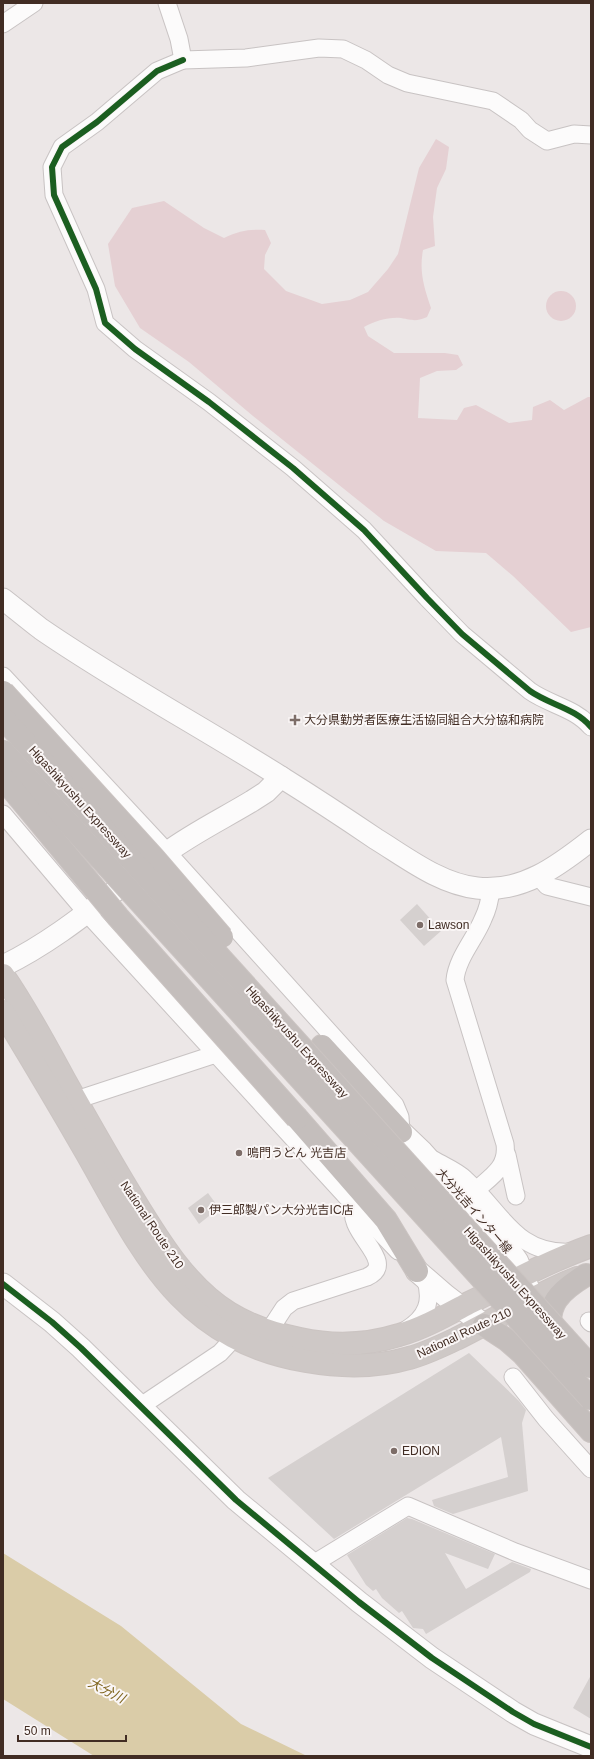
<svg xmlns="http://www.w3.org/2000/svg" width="594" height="1759" viewBox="0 0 594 1759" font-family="Helvetica,'Noto Sans JP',sans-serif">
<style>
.green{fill:#e5d0d3}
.water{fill:#dacca8}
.building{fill:#d5d0cf}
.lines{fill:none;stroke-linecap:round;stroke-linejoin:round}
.minor-casing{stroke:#c8c3c3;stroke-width:19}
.tertiary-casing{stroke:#c8c3c3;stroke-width:23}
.secondary-casing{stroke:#c8c2c1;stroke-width:24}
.trunk-casing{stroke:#cbc4c2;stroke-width:24}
.motorway-casing{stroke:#cbc4c2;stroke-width:24}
.minor{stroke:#fcfbfb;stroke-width:17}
.tertiary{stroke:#fcfbfb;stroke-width:21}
.secondary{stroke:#fcfbfb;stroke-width:22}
.trunk{stroke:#cec8c6;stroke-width:22}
.motorway{stroke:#c4bebc;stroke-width:22}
.motorway-bridge-casing{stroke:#cbc4c2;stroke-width:24;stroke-linecap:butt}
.motorway-bridge{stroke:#c4bebc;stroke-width:22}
.cycleway-casing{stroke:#faf6f6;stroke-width:8}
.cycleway{stroke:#1b5e20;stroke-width:6}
.poi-dot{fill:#7d6d68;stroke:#faf6f6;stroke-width:1.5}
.labels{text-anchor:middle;stroke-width:4;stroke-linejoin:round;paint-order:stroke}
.poi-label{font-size:12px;fill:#412c23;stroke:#faf6f6;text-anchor:start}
.street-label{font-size:12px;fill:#412c23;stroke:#faf6f6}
.water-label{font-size:13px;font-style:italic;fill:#7e641c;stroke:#faf6f6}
</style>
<rect width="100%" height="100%" fill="#ece7e7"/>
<g class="green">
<path d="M436 139 449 147 446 169 437 188 433 217 435 246 423 250C419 272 424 287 431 308L427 317C415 322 413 320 401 318 388 317 375 321 364 327L368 336 394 353H445L458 355 463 365 456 370 437 371 420 378 418 418 457 420 464 408 476 405 509 423 532 420 533 407 550 400 564 410 588 397H591V627L571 632 513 576 486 553 436 551 384 521 253 416 189 362 140 328 115 286 108 244 132 208 164 201 204 228 224 238C239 231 249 229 265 230L271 243 265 255 264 269 286 291 322 304 350 300 368 292 388 269 398 254 419 168Z"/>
<circle cx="561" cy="306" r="15"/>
</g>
<polygon class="water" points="3,1553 121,1626 241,1724 307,1756 94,1756 3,1699"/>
<g class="building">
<polygon points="417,904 441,931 424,946 400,920"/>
<polygon points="208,1193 219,1208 199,1224 188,1208"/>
<polygon points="469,1353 519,1401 526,1410 522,1423 528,1491 453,1514 434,1506 432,1500 508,1477 501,1437 334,1539 268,1478"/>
<polygon points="407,1518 412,1519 495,1554 488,1569 445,1553 466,1589 512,1562 531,1569 530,1572 426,1634 423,1629 413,1628 402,1611 399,1613 382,1598 376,1589 373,1591 366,1585 347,1555"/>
<polygon points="591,1675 591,1719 573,1708"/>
</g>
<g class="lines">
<defs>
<g id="minor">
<polyline points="167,3 179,39 183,60 246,58 319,48 343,49 366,60 388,75 407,83 493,101 521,120 530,130 547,141 574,134 591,135"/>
<polyline points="3,24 34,3"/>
<path d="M183 60 157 71 97 122 62 147 52 167 54 195 96 289 105 323 135 349 209 402 293 468 364 530 427 598 462 634 530 691C550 705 575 708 591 727"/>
<polyline points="3,676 167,852 395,1105 400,1117 401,1132"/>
<polyline points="3,814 87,913 355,1206 398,1251"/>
<polyline points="538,876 547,886 591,897"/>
<polyline points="76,1100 216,1054"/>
<polyline points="507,1155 516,1196"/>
<path d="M434 1160C444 1166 457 1171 465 1179 502 1212 515 1255 571 1252"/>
<path d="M476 1190C492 1176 508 1167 505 1144L455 980C457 958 475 939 483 919 488 909 490 899 491 889"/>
<polyline points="589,1321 591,1323"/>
<path d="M406 1330C427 1317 433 1301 425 1278"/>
<path d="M269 1331 284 1308 293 1301 367 1277C400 1262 343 1231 355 1206"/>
<polyline points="513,1377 546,1419 591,1469"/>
<polyline points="141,1406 220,1353 234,1338"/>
<polyline points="313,1564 408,1506 515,1552 591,1580"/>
</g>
<g id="tertiary">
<path d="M3 599C16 609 28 619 41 629 118 682 202 727 281 777 313 797 345 818 376 839 407 858 440 884 477 888 522 893 558 866 591 840"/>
<path d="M3 966C63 937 112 891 166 853 193 833 224 818 252 801L266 792 281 777"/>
<polyline points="3,1284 52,1322 81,1348 236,1500 359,1602 432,1658 513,1712 534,1724 591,1747"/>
</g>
<g id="secondary">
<polyline points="401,1132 422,1152 508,1248 517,1261 530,1293"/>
<polyline points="417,1271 446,1296 484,1325"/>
</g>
<g id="trunk">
<path d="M3 975C26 1008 45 1044 64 1079 87 1120 110 1161 134 1200 159 1241 187 1287 229 1313 250 1326 275 1334 300 1339 332 1346 367 1345 399 1335 424 1328 448 1314 471 1302 511 1282 549 1261 591 1246"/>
<path d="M3 1012C31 1058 59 1105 86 1152 143 1252 180 1339 306 1361 340 1367 375 1368 409 1358 425 1354 441 1346 456 1339 496 1319 535 1295 577 1278"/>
</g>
<g id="motorway">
<polyline points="322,1046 401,1132"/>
<polyline points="297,1118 386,1220 417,1271"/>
<polyline points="484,1325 507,1340 523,1354 591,1431"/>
<path d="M553 1337C543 1305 561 1290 586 1275"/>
</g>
</defs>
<use href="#minor" class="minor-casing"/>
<use href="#tertiary" class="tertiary-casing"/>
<use href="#secondary" class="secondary-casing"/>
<use href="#trunk" class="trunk-casing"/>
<use href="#motorway" class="motorway-casing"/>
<use href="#minor" class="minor"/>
<use href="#tertiary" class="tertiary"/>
<use href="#secondary" class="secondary"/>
<use href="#trunk" class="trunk"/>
<use href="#motorway" class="motorway"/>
<defs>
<g id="motorway-bridge">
<polyline points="3,692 154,858 222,937"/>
<polyline points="3,718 591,1367"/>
<polyline points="3,751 591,1399"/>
<polyline points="3,778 118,917 297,1118"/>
</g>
</defs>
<use href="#motorway-bridge" class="motorway-bridge-casing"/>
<use href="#motorway-bridge" class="motorway-bridge"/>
<defs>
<g id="cycleway">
<path d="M183 60 157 71 97 122 62 147 52 167 54 195 96 289 105 323 135 349 209 402 293 468 364 530 427 598 462 634 530 691C550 705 575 708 591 727"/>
<polyline points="3,1284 52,1322 81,1348 236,1500 359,1602 432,1658 513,1712 534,1724 591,1747"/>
</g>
</defs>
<use href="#cycleway" class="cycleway-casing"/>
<use href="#cycleway" class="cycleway"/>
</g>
<g class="poi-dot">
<path d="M293 714h4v4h4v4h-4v4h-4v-4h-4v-4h4z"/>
<circle cx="420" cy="925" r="4"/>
<circle cx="239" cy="1153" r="4"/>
<circle cx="201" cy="1210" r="4"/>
<circle cx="394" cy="1451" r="4"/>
</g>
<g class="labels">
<g class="poi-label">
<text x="304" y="724">大分県勤労者医療生活協同組合大分協和病院</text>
<text x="428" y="929">Lawson</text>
<text x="247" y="1157">鳴門うどん 光吉店</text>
<text x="209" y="1214">伊三郎製パン大分光吉IC店</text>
<text x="402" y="1455">EDION</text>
</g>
<g class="street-label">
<text transform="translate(80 802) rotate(48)" y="4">Higashikyushu Expressway</text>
<text transform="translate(297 1042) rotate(48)" y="4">Higashikyushu Expressway</text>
<text transform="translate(474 1211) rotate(49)" y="4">大分光吉インター線</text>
<text transform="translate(152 1225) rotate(56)" y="4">National Route 210</text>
<text transform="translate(515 1283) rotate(48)" y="4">Higashikyushu Expressway</text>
<text transform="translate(464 1333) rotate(-25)" y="4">National Route 210</text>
</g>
<g class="water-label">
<text transform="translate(107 1690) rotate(27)" y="5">大分川</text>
</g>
</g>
<rect width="594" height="1759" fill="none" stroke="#412c23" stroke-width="8"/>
<path d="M18 1735v6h108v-6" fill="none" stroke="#412c23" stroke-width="2"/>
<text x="24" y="1735" font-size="12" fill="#412c23" stroke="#faf6f6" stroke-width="3" paint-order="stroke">50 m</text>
</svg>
